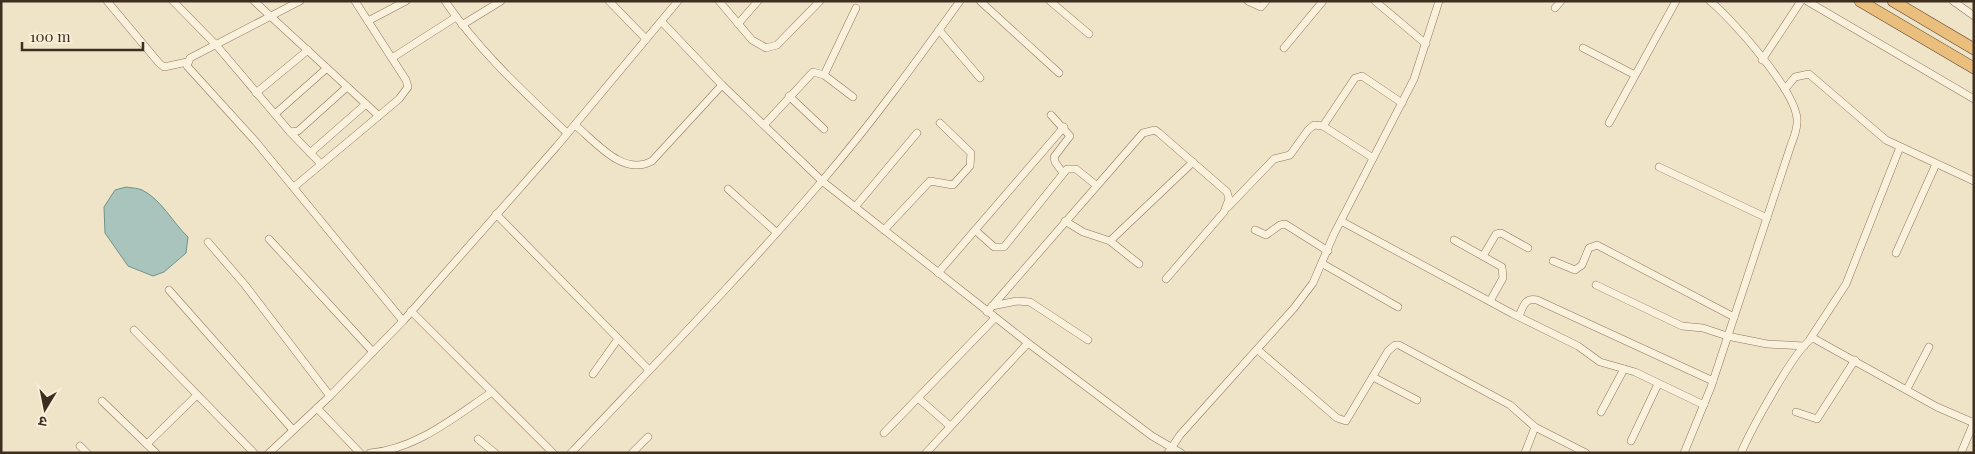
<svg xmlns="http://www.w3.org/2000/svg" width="1975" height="454" viewBox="0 0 1975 454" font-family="'Playfair Display','Noto Sans Devanagari',serif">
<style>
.water{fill:#a9c4bc;stroke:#6f938a}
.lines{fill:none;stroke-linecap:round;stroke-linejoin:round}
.minor-casing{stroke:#8d765c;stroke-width:8}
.trunk-casing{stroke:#5b4430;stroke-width:12}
.minor{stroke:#faf1dc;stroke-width:7}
.trunk{stroke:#eabe7c;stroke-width:11}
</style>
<rect width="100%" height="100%" fill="#f0e4c8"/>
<path class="water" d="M126 187C131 188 138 188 142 190 161 199 173 223 188 237L186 253 164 272 153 276 128 266 105 233 104 207 115 190Z"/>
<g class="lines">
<defs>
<g id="minor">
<polyline points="107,1 159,63 164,67 187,62"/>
<polyline points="173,1 217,46 290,132 298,131 347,87"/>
<polyline points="254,1 379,116"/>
<polyline points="300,1 190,58 187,66 256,142 403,321"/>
<path d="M445 1C479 51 524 92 567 133"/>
<polyline points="609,1 646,39"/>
<polyline points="719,1 752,40 766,48 777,45 820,1"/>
<polyline points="980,1 1059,73"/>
<polyline points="1050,1 1089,34"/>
<polyline points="1248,1 1261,7 1266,1"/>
<polyline points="1375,1 1426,44"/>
<polyline points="1807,1 1974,99"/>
<polyline points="1953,1 1974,16"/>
<polyline points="1555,8 1561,1"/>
<polyline points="368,21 406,1"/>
<polyline points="662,22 722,85 822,181 1028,343 1152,436 1181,453"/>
<polyline points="738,24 758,1"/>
<polyline points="462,25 501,1"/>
<polyline points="939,30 980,78"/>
<polyline points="1284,48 1323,1"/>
<polyline points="1583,48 1635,75"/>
<polyline points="392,58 456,17"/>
<polyline points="1762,60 1801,1"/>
<polyline points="824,75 856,8"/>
<polyline points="1785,89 1795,77 1809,74 1886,140 1974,181"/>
<polyline points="256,93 308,50"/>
<polyline points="789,96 824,129"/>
<polyline points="275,114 327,68"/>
<polyline points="1051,115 1070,136 1054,157 1055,162 1063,173"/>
<polyline points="1609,123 1676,1"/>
<path d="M575 125C596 142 623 177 652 161L722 85"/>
<polyline points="764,125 813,72 824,75 853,97"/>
<polyline points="1323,126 1355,78 1362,76 1402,103"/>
<polyline points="290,132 321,164"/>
<polyline points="310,153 366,104"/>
<polyline points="1659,167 1767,218"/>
<polyline points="294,187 399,99 408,87 406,80 355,1"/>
<polyline points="728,189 776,232"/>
<polyline points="855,207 917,133"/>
<polyline points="1228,207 1274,159 1290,155 1308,130 1314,125 1323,126 1373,158"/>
<polyline points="496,214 649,370"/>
<polyline points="1065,221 1083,232 1110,241 1139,264"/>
<polyline points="1341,221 1513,314 1578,346 1600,362 1635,372 1704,405"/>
<polyline points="884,230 930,181 953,185 970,166 971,153 940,123"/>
<polyline points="975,230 994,247 1004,247 1067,169 1076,169 1096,185"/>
<polyline points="1255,230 1266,235 1280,225 1285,224 1328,251"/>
<polyline points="269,239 373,352"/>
<polyline points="1454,240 1502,267 1503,278 1490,301"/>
<polyline points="1110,241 1193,162"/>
<polyline points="208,242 245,285 330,396"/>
<polyline points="1896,253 1936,164"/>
<polyline points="1483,256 1496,234 1501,233 1528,248"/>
<polyline points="1553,261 1575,270 1582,265 1589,248 1597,245 1734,317"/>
<polyline points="1323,264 1398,307"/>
<polyline points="938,273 1064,127"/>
<polyline points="1596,285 1682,326 1703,328 1727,336 1767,344 1804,346"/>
<polyline points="169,290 293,430"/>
<polyline points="992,306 1017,301 1030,302 1088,340"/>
<polyline points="411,311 553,453"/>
<polyline points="987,312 1143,133 1155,130 1159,133 1227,192 1229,199 1224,212 1166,279"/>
<path d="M1519 316C1523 307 1525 297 1537 300L1713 381"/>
<polyline points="134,330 254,453"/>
<polyline points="1810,339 1846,284 1900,147"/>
<polyline points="1258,350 1337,418 1346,421 1388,351 1395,345 1399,345 1510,405 1535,427 1586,453"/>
<polyline points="593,374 618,339"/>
<polyline points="1373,377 1417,400"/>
<polyline points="1907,389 1929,347"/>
<polyline points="918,398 950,426"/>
<polyline points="102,401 156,453"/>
<polyline points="317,408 360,453"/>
<polyline points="1601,412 1624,369"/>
<polyline points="1796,412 1817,419 1855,360"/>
<polyline points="884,433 995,318"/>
<polyline points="478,439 495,453"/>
<polyline points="1631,441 1658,384"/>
<polyline points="147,444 197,395"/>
<polyline points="80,446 87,453"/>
<polyline points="269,453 330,396 403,321 557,146 678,1"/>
<path d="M370 453C417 449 454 417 492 392"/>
<path d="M571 453C656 363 742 275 822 181 871 124 916 62 960 1"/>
<polyline points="632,453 648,437"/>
<polyline points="926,453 1028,343"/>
<polyline points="1168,453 1180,435 1294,308 1313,283 1334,234 1414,79 1439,1"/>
<polyline points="1525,453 1535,427"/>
<path d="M1684 453 1711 387 1791 145C1794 137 1798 128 1797 119 1795 90 1733 20 1710 1"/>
<path d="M1741 453C1750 432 1796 346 1813 338L1937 407 1974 423"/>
<polyline points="1961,453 1974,422"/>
</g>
<g id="trunk">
<polyline points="1860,1 1974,68"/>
<polyline points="1893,1 1974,49"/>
</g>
</defs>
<use href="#minor" class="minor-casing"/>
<use href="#trunk" class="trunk-casing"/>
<use href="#minor" class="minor"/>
<use href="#trunk" class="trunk"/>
</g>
<rect width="1975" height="454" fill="none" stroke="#3d2e20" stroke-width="5"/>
<g transform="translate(45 409) rotate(190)" stroke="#f7eed8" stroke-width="4" paint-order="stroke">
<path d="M0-4L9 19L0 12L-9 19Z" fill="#3d2e20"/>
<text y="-8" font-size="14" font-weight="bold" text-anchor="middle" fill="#3d2e20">उ</text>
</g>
<path d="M22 42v8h121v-8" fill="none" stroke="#3d2e20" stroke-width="2.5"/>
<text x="30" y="42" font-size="15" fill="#3d2e20" stroke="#f7eed8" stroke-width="4" paint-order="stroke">100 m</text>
</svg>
